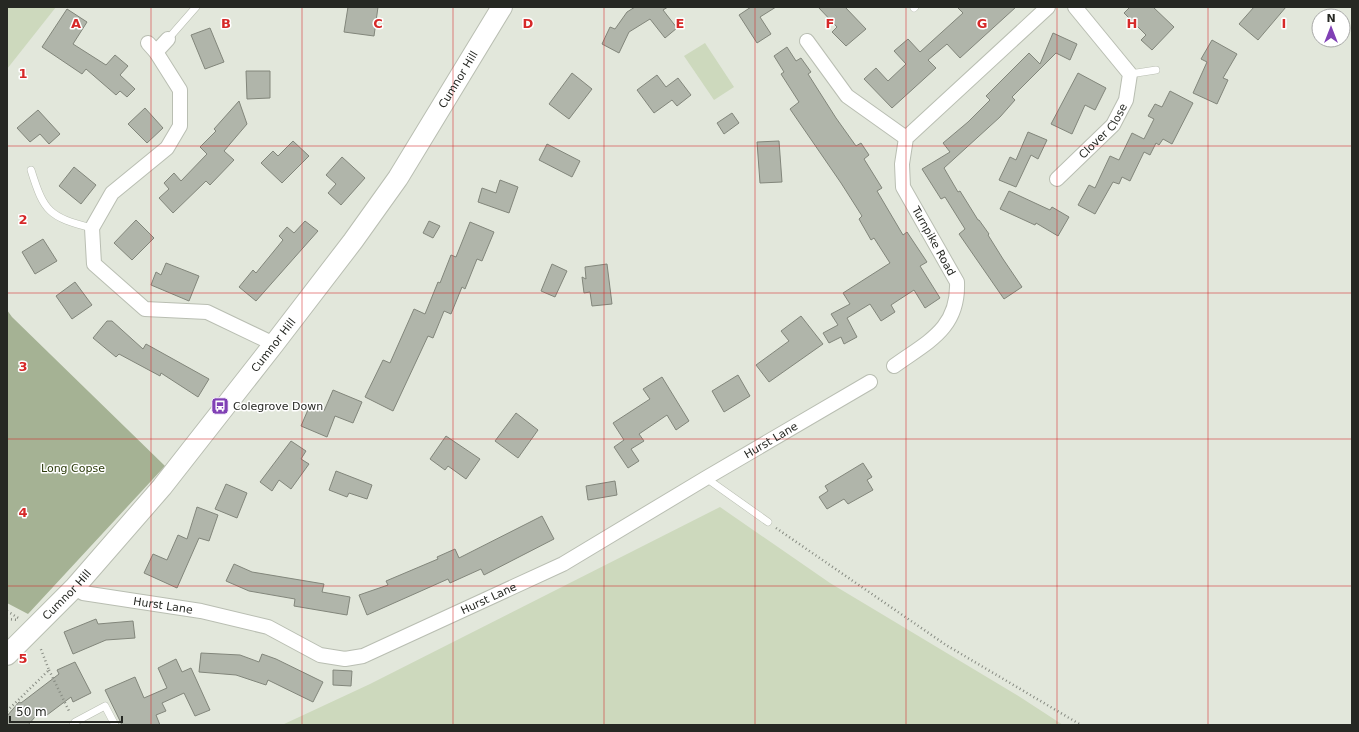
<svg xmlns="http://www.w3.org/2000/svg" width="1359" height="732" viewBox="0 0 1359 732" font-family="'DejaVu Sans',sans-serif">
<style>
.green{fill:#cdd9bd}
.forest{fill:#a5b294}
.building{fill:#b0b5aa;stroke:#82867b}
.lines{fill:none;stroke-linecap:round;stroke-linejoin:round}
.lane-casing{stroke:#b9beb2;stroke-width:8}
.street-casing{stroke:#b9beb2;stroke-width:16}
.secondary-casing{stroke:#b9beb2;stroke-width:22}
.path{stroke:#868a81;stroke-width:2.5;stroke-dasharray:1 3;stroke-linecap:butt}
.lane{stroke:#fff;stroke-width:7}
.street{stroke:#fff;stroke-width:14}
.secondary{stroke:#fff;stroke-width:20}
.grid{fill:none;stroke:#d62828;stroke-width:1;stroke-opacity:0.55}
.labels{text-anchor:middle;stroke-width:3;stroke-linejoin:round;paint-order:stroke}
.street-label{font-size:11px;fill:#262823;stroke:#fff}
.poi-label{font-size:11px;fill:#262823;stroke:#fff;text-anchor:start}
.park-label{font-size:11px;fill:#2a3a09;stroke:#fff}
.grid-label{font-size:13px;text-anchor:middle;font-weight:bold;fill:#d62828;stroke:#fff;stroke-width:3;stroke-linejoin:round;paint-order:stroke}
</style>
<rect width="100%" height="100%" fill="#e2e7db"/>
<g class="green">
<polygon points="7,7 56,7 7,69"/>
<polygon points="705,43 734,87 714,100 684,56"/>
<polygon points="720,507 830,583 1020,697 1063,725 282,725 370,684"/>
</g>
<polygon class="forest" points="7,310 12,317 165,466 28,614 7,603"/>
<g class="building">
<polygon points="348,7 378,7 374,36 344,32"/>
<polygon points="635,7 668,7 663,10 677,28 665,38 650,19 629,32 619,53 602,44 610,27 615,29 627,12"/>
<polygon points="751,7 776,7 760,17 771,34 757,43 739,15"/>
<polygon points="818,7 845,7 866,29 846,46 832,32 837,27"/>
<polygon points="957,7 1016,7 960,58 947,44 928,60 936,68 892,108 864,79 876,68 888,81 906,64 894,51 908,39 920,52 963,13"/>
<polygon points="1130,7 1153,7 1174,27 1152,50 1141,40 1146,35 1124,13"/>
<polygon points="1254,7 1286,7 1258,40 1239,24"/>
<polygon points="67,9 87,22 73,44 106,65 115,55 128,66 120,75 135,89 127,97 120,91 116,95 86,69 82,74 42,47"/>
<polygon points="210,28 224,62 205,69 191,35"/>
<polygon points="1053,33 1077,44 1070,60 1056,53 1012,97 1015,100 1000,117 944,168 958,192 960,191 978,220 979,220 989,234 988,235 1003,259 1022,287 1004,299 959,234 965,229 945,197 941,199 922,169 950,152 943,143 968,122 990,100 986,96 1029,53 1040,64"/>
<polygon points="1212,40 1237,54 1223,78 1228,80 1217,104 1193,93 1207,62 1201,59"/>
<polygon points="787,47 796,61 801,58 811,72 808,74 836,118 856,146 861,143 869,155 864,159 882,188 877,191 903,235 907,232 927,262 920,266 940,298 925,308 914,290 891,305 895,312 881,321 870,304 847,318 857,337 844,344 841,337 829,343 823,333 838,325 831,314 850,304 843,293 890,263 874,238 871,240 859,219 862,216 841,183 790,109 799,102 781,74 784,72 774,56"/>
<polygon points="246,71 270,71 270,98 247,99"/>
<polygon points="572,73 592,89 569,119 549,104"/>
<polygon points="1078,73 1106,88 1095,110 1085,105 1072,134 1051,124"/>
<polygon points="657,75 666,87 678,78 691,95 677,106 672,100 654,113 637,90"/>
<polygon points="1170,91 1193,103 1172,144 1163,139 1159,145 1156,143 1150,155 1144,152 1130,181 1122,177 1119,184 1113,182 1095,214 1078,205 1089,185 1095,188 1110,156 1119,160 1132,133 1144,139 1154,119 1148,116 1155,104 1162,107"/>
<polygon points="239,101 247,124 224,151 234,160 210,185 206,181 173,213 159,198 169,189 164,183 174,173 181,181 207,154 200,147 216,131 214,129"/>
<polygon points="145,108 163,128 147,143 128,124"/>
<polygon points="38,110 60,134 49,144 40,134 30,142 17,128"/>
<polygon points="732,113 739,123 724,134 717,123"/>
<polygon points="1028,132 1047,140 1038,159 1031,155 1016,187 999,180 1010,157 1016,160"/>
<polygon points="293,141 309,156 282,183 261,163 273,151 278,156"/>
<polygon points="779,141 782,182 760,183 757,142"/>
<polygon points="547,144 580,161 572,177 539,160"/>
<polygon points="342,157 365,178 341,205 328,193 336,184 326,175"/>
<polygon points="74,167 96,185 81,204 59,186"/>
<polygon points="500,180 518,187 509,213 478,202 482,188 496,193"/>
<polygon points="1009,191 1050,210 1052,207 1069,217 1058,236 1036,223 1035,225 1000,209"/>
<polygon points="136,220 154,238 132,260 114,243"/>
<polygon points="305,221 318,231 256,301 239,287 253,270 256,273 283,240 279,236 287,227 294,233"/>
<polygon points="429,221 440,226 433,238 423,233"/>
<polygon points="470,222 494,232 482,261 477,259 465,289 462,287 451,314 444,311 433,338 428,336 393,411 365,397 383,360 390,363 414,309 425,314 438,282 440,283 451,255 456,257"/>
<polygon points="43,239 57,261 35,274 22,252"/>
<polygon points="166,263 199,276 189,301 151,285 156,272 161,275"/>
<polygon points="552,264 567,271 555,297 541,291"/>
<polygon points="607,264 612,304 592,306 590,292 584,293 582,277 586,279 585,267"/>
<polygon points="75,282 92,305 72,319 56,296"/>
<polygon points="801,316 823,344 769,382 756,365 789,341 781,331"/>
<polygon points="107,321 112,321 143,349 146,344 209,379 198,397 161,373 160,376 119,354 116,357 93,338"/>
<polygon points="738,375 750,396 724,412 712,391"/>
<polygon points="662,377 689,421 676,430 667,415 639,434 644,441 631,449 639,461 628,468 614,447 624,440 613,423 650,399 643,389"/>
<polygon points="333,390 362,402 353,423 335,416 327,437 301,426 310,405 324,411"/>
<polygon points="516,413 538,430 518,458 495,441"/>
<polygon points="446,436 480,459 466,479 448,466 445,470 430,459"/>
<polygon points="291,441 306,451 301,459 309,464 291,489 279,480 272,491 260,482"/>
<polygon points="863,463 872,477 867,480 873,490 848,504 844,499 827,509 819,497 828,491 825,486"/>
<polygon points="336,471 372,485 367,499 349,493 347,497 329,490"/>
<polygon points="615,481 617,495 588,500 586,486"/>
<polygon points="226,484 247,493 237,518 215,509"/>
<polygon points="197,507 218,515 209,541 199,538 177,588 144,573 153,554 167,560 178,535 187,539"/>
<polygon points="542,516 554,539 484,575 481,569 450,583 448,579 367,615 359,595 388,585 386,581 438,559 437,557 455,549 459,558"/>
<polygon points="234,564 252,572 324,584 322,592 350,597 347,615 294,606 295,599 249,591 226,581"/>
<polygon points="96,619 98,624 133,621 135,638 106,640 73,654 64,632"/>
<polygon points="201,653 240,655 259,662 262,654 276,659 323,682 313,702 268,680 266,685 236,675 199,672"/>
<polygon points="176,659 182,672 191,668 210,710 195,716 184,693 162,703 166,711 156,715 160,725 122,725 105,690 135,677 144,698 167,688 158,668"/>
<polygon points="75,662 91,693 73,702 71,697 47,715 42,709 28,725 7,725 7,716 19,702 21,703 59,674 57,670"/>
<polygon points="333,670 352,671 351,686 333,685"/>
</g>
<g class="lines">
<defs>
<g id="lane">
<polyline points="914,8 915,7"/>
<polyline points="168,39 196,7"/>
<polyline points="1130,74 1156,70"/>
<path d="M31 170C44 212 49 217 92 228"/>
<polyline points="706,478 768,522"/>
<polyline points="73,725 75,722 105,706 115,725"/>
</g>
<g id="street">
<polyline points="807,41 847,96 906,138"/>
<polyline points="148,43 156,52 180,90 180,126 167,148 112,193 92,228 94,264 145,309 207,312 274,344"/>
<polyline points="156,52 168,39"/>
<path id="s1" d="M1057 179 1113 125 1126 100 1130 74 1075 7"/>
<path d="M894 366C927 342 959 329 957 282L903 187 902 164 906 138 1048 7"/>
<path id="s2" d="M75 587 83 593 201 611 268 627 320 655 345 659 363 656 563 564 706 478 870 382"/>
</g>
<g id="secondary">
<path id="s3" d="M7 655 75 587 162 487 274 344 353 241 398 178 502 7"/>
</g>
</defs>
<use href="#lane" class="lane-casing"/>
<use href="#street" class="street-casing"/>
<use href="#secondary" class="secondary-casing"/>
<g class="path">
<polyline points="776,528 946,645 1081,725"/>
<polyline points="7,611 20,619"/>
<polyline points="7,619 18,620"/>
<polyline points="49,670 70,713"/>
<polyline points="7,711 49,670 40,647"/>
</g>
<use href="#lane" class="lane"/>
<use href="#street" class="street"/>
<use href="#secondary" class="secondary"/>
</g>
<path class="grid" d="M151 7V725M302 7V725M453 7V725M604 7V725M755 7V725M906 7V725M1057 7V725M1208 7V725M7 146H1352M7 293H1352M7 439H1352M7 586H1352"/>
<defs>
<symbol id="bus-square" viewBox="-11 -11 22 22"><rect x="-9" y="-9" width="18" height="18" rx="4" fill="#8040b5" stroke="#fff"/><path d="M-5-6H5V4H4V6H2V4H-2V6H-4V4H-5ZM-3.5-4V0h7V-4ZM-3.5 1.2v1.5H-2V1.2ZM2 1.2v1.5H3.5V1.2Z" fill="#fff"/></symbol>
</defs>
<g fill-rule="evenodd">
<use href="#bus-square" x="210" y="396" width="20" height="20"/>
</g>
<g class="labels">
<g class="street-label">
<text dy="4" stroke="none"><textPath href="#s3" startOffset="733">Cumnor Hill</textPath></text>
<text dy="4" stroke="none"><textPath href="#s1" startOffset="67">Clover Close</textPath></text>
<text transform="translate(934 241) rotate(61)" y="4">Turnpike Road</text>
<text dy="4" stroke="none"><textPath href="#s3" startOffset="409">Cumnor Hill</textPath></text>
<text dy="4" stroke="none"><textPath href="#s2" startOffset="763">Hurst Lane</textPath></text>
<text dy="4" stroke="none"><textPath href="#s3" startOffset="85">Cumnor Hill</textPath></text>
<text dy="4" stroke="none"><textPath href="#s2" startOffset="439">Hurst Lane</textPath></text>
<text dy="4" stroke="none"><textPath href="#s2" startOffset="91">Hurst Lane</textPath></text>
</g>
<g class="poi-label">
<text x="233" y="410">Colegrove Down</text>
</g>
<g class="park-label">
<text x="73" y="472">Long Copse</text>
</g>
</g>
<g class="grid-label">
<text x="76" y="28">A</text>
<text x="226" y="28">B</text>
<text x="378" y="28">C</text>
<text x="528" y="28">D</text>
<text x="680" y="28">E</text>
<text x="830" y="28">F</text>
<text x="982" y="28">G</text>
<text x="1132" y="28">H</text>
<text x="1284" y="28">I</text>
<text x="23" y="78">1</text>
<text x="23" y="224">2</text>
<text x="23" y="371">3</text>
<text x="23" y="517">4</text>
<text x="23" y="663">5</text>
</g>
<rect width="1359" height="732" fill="none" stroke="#262823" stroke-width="16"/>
<g transform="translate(1331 28)"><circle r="19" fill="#ffffff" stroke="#a8a9a7"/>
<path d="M0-3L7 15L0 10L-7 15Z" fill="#8040b5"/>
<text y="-6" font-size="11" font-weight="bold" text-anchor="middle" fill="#262823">N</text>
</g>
<path d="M10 716v6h112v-6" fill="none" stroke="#262823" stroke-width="2"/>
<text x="16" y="716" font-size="12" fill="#262823" stroke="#ffffff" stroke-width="3" paint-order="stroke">50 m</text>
</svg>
